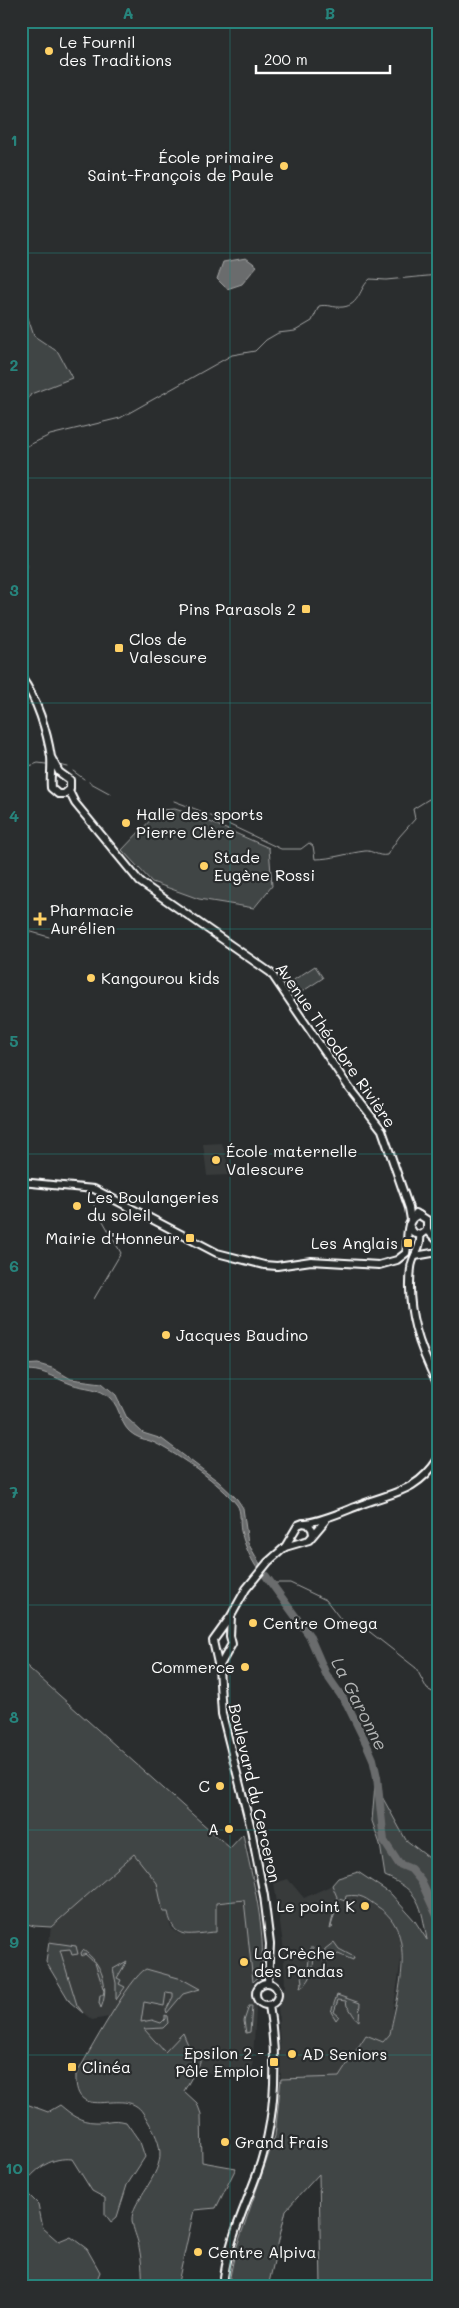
<svg xmlns="http://www.w3.org/2000/svg" width="459" height="2308" viewBox="0 0 459 2308" font-family="Mali,sans-serif">
<style>
.built{fill:#373a3b}
.green{fill:#414445;stroke:#a0a2a2}
.water{fill:#6a6c6d;stroke:#a6a7a7}
.lines{fill:none;stroke-linecap:round;stroke-linejoin:round}
.stream{stroke:#a6a7a7;stroke-width:1}
.river{stroke:#6a6c6d;stroke-width:8}
.secondary-casing{stroke:#fff;stroke-width:10}
.secondary{stroke:#2a2d2e;stroke-width:6}
.grid{fill:none;stroke:#27847c;stroke-width:1;stroke-opacity:0.55}
.poi-dot{fill:#ffd166;stroke:#2a2d2e;stroke-width:2}
.labels{text-anchor:middle;stroke-width:4.5;stroke-linejoin:round;paint-order:stroke}
.poi-label{font-size:16px;fill:#fff;stroke:#2a2d2e;text-anchor:start}
.street-label{font-size:16px;fill:#fff;stroke:#2a2d2e}
.water-label{font-size:18px;font-style:italic;fill:#b4b6b6;stroke:#2a2d2e}
.neatline{fill:none;stroke:#27847c;stroke-width:2}
.grid-label{font-size:16px;text-anchor:middle;font-weight:bold;fill:#27847c}
</style>
<rect width="100%" height="100%" fill="#2a2d2e"/>
<filter id="ink" filterUnits="userSpaceOnUse"><feTurbulence type="fractalNoise" baseFrequency=".02" numOctaves="2"/><feDisplacementMap in="SourceGraphic" scale="10" xChannelSelector="R" yChannelSelector="G"/><feConvolveMatrix kernelMatrix="1 2 1 2 8 2 1 2 1" color-interpolation-filters="sRGB"/></filter>
<g filter="url(#ink)">
<g class="built">
<polygon points="21,540 29,566 21,587"/>
<polygon points="222,1143 231,1175 207,1176 203,1144"/>
<polygon points="134,1854 157,1883 163,1912 168,1912 170,1925 174,1931 180,1934 216,1932 216,1903 244,1900 256,2011 252,2073 249,2077 238,2078 195,2070 162,2050 144,2029 115,2016 92,2020 70,2002 46,1962 51,1927"/>
<polygon points="288,1879 304,1898 332,1885 337,1897 360,1895 382,1910 392,1919 403,1946 390,2034 383,2042 366,2035 339,2077 281,2079 278,2003 285,1986 283,1944 274,1883"/>
</g>
<g class="green">
<polygon points="21,311 27,315 34,336 58,352 72,378 31,394 21,412"/>
<polygon points="175,809 201,818 269,848 272,886 254,908 199,899 152,882 122,850 160,810"/>
<polygon points="315,966 323,978 297,995 289,983"/>
<path d="M21 1661 230 1848 243 1834C252 1879 267 1929 261 1975L253 1982 244 1900 216 1903V1932C191 1933 174 1943 168 1912H163L157 1883 134 1854 51 1927 34 1926 21 1922Z"/>
<path d="M375 1784 406 1840 433 1861 438 1857V1897L435 1900 438 1906V2287H321L319 2174 286 2210 268 2287H228L235 2252 275 2136 281 2079 339 2077 366 2035 383 2042 390 2034C397 1995 419 1933 378 1907 365 1898 362 1894 346 1896L345 1901 339 1899 331 1926 333 1927 330 1929 337 1897 332 1885 338 1878 358 1872 391 1894 415 1921 427 1940C421 1905 420 1891 385 1876L380 1844 372 1821Z"/>
<polygon points="49,1942 76,1946 78,1954 72,1955 70,1949 60,1950 77,2005 83,2013 70,2002 46,1962"/>
<polygon points="334,1942 339,1949 354,1957 353,1960 338,1954 332,1960 322,1960 325,1949"/>
<path d="M310 1948H313C314 1962 315 1980 300 1988L301 1983 303 1982 301 1970 308 1969Z"/>
<path d="M83 1950C102 1963 110 1987 101 2008L99 2003 100 1995H103L104 1991 95 1963 85 1954 82 1956 81 1953Z"/>
<polygon points="127,1961 117,1978 121,1980 119,1984 125,1987 116,2000 116,1983 113,1969"/>
<path d="M146 1969 182 1979 200 1989 183 1994 167 2013 166 2010 173 1997V1993L166 1992 164 2006 144 2002 141 2022 152 2020 161 2023 165 2019V2015L167 2016 168 2023 163 2028 144 2029 165 2052 183 2033 189 2047 200 2059V2063L184 2091 197 2103 201 2114 202 2162 236 2168 216 2208 194 2210 177 2287H142C143 2271 141 2256 138 2242 136 2235 132 2226 132 2219 132 2212 136 2205 140 2198 164 2161 168 2152 143 2113 125 2084 74 2127 76 2075 87 2056 131 1975 146 1969Z"/>
<path d="M337 1995 360 2003 359 2021C353 2017 352 2011 347 2006L346 2001 338 2000 334 2012 339 2016 336 2020 331 2012Z"/>
<polygon points="249,2006 252,2006 250,2032 246,2033 244,2021"/>
<path d="M21 2102 48 2112 60 2105C71 2114 80 2122 95 2122 108 2123 111 2118 126 2122L140 2142 145 2157 127 2185 117 2217 111 2222 105 2214V2198L92 2191 72 2159C52 2157 38 2167 25 2183L29 2195 38 2204 43 2228 59 2242 71 2237 87 2249 100 2272 94 2287H21Z"/>
</g>
<g class="water">
<polygon points="246,258 257,266 242,284 227,289 217,279 223,262"/>
<path d="M38 1364 52 1368 71 1379 102 1383 116 1395 127 1418 143 1433 162 1439 219 1482 237 1499 243 1508 248 1543 271 1583C256 1573 245 1548 241 1531 239 1523 242 1512 237 1505 220 1483 180 1456 155 1443 149 1440 140 1439 134 1435 119 1426 122 1409 110 1398 99 1387 85 1389 71 1384 52 1377 44 1369 21 1370V1365Z"/>
</g>
<g class="lines">
<g class="stream">
<path d="M21 449 50 435 120 418 232 355 255 351 266 340 278 333 295 331 312 321 319 306C327 304 334 308 343 307 360 305 359 288 370 279L386 280 438 275"/>
<polyline points="59,765 68,767"/>
<polyline points="21,769 38,763 46,764"/>
<polyline points="73,771 84,779"/>
<polyline points="89,782 111,794"/>
<path d="M174 801 198 810 281 849H301L309 843 313 846 315 859C332 859 348 853 365 851 373 850 377 857 387 855L399 837 415 819 413 809 429 799 438 803"/>
<polyline points="21,929 49,937"/>
<polyline points="94,1205 121,1253 94,1299"/>
<polyline points="271,1583 290,1583 326,1600 342,1621 366,1629 416,1668 427,1689 438,1695"/>
</g>
<polyline class="river" points="266,1576 309,1635 326,1674 347,1704 366,1743 373,1759 377,1777 384,1841 399,1864 411,1869 421,1881 438,1918"/>
<defs>
<g id="secondary">
<path d="M21 677C37 699 47 731 51 757 52 767 50 778 51 788L58 794H64L70 789V780L59 772 51 757"/>
<polyline points="69,791 75,803 140,882 271,973 350,1089 382,1130 409,1208 411,1220"/>
<path d="M21 1182 94 1189 217 1253 264 1265 277 1266 311 1261 379 1265 397 1260 406 1253C409 1241 403 1220 419 1215"/>
<path d="M409 1225 413 1232C418 1236 423 1235 427 1230V1220L416 1213"/>
<polyline points="427,1230 438,1241"/>
<path d="M420 1235C422 1247 412 1256 411 1268 406 1311 419 1347 438 1385"/>
<polyline points="415,1256 438,1252"/>
<path d="M306 1523C325 1520 342 1512 360 1505 393 1492 417 1492 438 1459"/>
<polyline points="285,1547 309,1540 325,1521"/>
<polyline points="219,1667 232,1644 230,1636 231,1617"/>
<polyline points="268,1982 270,1944 264,1896 251,1829 222,1714 219,1668 213,1641 231,1616 246,1589 268,1562 285,1547 298,1525 303,1523 308,1524 312,1529 313,1534"/>
<circle cx="267" cy="1994" r="11"/>
<path d="M223 2287C226 2246 243 2212 257 2174 276 2120 278 2061 269 2005"/>
</g>
</defs>
<use href="#secondary" class="secondary-casing"/>
<use href="#secondary" class="secondary"/>
</g>
</g>
<path class="grid" d="M230 21V2287M21 253H438M21 478H438M21 703H438M21 929H438M21 1154H438M21 1379H438M21 1605H438M21 1830H438M21 2055H438"/>
<g class="poi-dot">
<circle cx="49" cy="51" r="5"/>
<circle cx="284" cy="166" r="5"/>
<rect x="301" y="604" width="10" height="10" rx="2.5"/>
<rect x="114" y="643" width="10" height="10" rx="2.5"/>
<circle cx="126" cy="823" r="5"/>
<circle cx="204" cy="866" r="5"/>
<path d="M37.5 911.5h5v5h5v5h-5v5h-5v-5h-5v-5h5z"/>
<circle cx="91" cy="978" r="5"/>
<circle cx="216" cy="1160" r="5"/>
<circle cx="77" cy="1206" r="5"/>
<rect x="185" y="1233" width="10" height="10" rx="2.5"/>
<rect x="403" y="1238" width="10" height="10" rx="2.5"/>
<circle cx="166" cy="1335" r="5"/>
<circle cx="253" cy="1623" r="5"/>
<circle cx="245" cy="1667" r="5"/>
<circle cx="220" cy="1786" r="5"/>
<circle cx="229" cy="1829" r="5"/>
<circle cx="365" cy="1906" r="5"/>
<circle cx="244" cy="1962" r="5"/>
<circle cx="292" cy="2054" r="5"/>
<rect x="269" y="2057" width="10" height="10" rx="2.5"/>
<rect x="67" y="2062" width="10" height="10" rx="2.5"/>
<circle cx="225" cy="2142" r="5"/>
<circle cx="198" cy="2252" r="5"/>
</g>
<g class="labels">
<g class="poi-label">
<text x="59" y="48">Le Fournil<tspan x="59" dy="18">des Traditions</tspan></text>
<text x="274" y="163" text-anchor="end">École primaire<tspan x="274" dy="18">Saint-François de Paule</tspan></text>
<text x="296" y="615" text-anchor="end">Pins Parasols 2</text>
<text x="129" y="645">Clos de<tspan x="129" dy="18">Valescure</tspan></text>
<text x="136" y="820">Halle des sports<tspan x="136" dy="18">Pierre Clère</tspan></text>
<text x="214" y="863">Stade<tspan x="214" dy="18">Eugène Rossi</tspan></text>
<text x="50" y="916">Pharmacie<tspan x="50" dy="18">Aurélien</tspan></text>
<text x="101" y="984">Kangourou kids</text>
<text x="226" y="1157">École maternelle<tspan x="226" dy="18">Valescure</tspan></text>
<text x="87" y="1203">Les Boulangeries<tspan x="87" dy="18">du soleil</tspan></text>
<text x="180" y="1244" text-anchor="end">Mairie d'Honneur</text>
<text x="398" y="1249" text-anchor="end">Les Anglais</text>
<text x="176" y="1341">Jacques Baudino</text>
<text x="263" y="1629">Centre Omega</text>
<text x="235" y="1673" text-anchor="end">Commerce</text>
<text x="210" y="1792" text-anchor="end">C</text>
<text x="219" y="1835" text-anchor="end">A</text>
<text x="355" y="1912" text-anchor="end">Le point K</text>
<text x="254" y="1959">La Crèche<tspan x="254" dy="18">des Pandas</tspan></text>
<text x="264" y="2059" text-anchor="end">Epsilon 2 -<tspan x="264" dy="18">Pôle Emploi</tspan></text>
<text x="302" y="2060">AD Seniors</text>
<text x="82" y="2073">Clinéa</text>
<text x="235" y="2148">Grand Frais</text>
<text x="208" y="2258">Centre Alpiva</text>
</g>
<g class="street-label">
<text transform="translate(336 1045) rotate(55)" y="6">Avenue Théodore Rivière</text>
<text transform="translate(255 1793) rotate(77)" y="6">Boulevard du Cerceron</text>
</g>
<g class="water-label">
<text transform="translate(359 1704) rotate(63)" y="6">La Garonne</text>
</g>
</g>
<rect width="459" height="2308" fill="none" stroke="#2a2d2e" stroke-width="55"/>
<path d="M256 65v8h134v-8" fill="none" stroke="#ffffff" stroke-width="2.5"/>
<text x="264" y="65" font-size="15" fill="#ffffff" stroke="#2a2d2e" stroke-width="4" paint-order="stroke">200 m</text>
<rect x="28" y="28" width="404" height="2252" class="neatline"/>
<g class="grid-label">
<text x="128" y="19">A</text>
<text x="330" y="19">B</text>
<text x="14" y="146">1</text>
<text x="14" y="371">2</text>
<text x="14" y="596">3</text>
<text x="14" y="822">4</text>
<text x="14" y="1047">5</text>
<text x="14" y="1272">6</text>
<text x="14" y="1498">7</text>
<text x="14" y="1723">8</text>
<text x="14" y="1948">9</text>
<text x="14" y="2174">10</text>
</g>
</svg>
